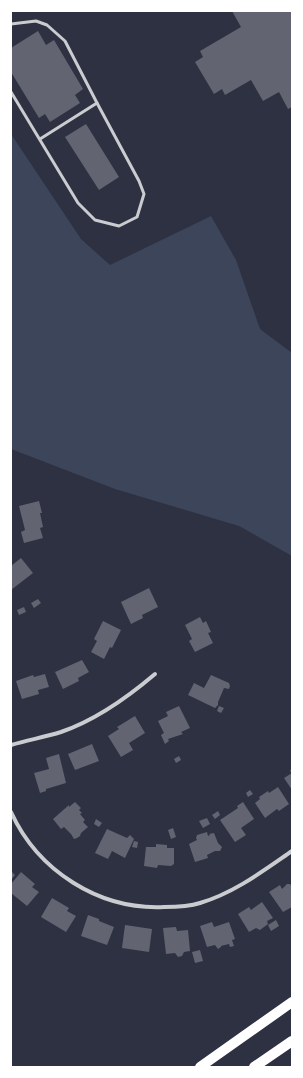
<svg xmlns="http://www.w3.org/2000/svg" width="303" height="1078" viewBox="0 0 303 1078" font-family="Overpass,sans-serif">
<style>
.green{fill:#3c4559}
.building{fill:#626471}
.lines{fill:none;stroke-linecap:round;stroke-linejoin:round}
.service{stroke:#caccd0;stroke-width:3}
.minor{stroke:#caccd0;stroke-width:4}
.trunk{stroke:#fff;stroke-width:10}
</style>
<rect width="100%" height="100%" fill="#2d3142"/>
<polygon class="green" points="11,134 81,239 110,265 211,216 236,260 260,329 292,353 292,556 239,526 115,489 11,449"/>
<g class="building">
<polygon points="232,11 292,11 292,107 288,109 279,92 263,101 251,80 225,95 222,89 214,94 195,62 203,57 200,51 241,27"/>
<polygon points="38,31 46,45 54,40 83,89 75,95 80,103 50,122 45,114 39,118 11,72 11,48"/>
<polygon points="86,124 119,177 99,190 65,137"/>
<polygon points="39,501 42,513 40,513 43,527 40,528 43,538 24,543 21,532 25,530 19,506"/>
<polygon points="21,558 33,573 11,590 11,566"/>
<polygon points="149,588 158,607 142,615 143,618 131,624 121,602"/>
<polygon points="38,599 41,603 34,608 31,603"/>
<polygon points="24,607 26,612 19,615 17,610"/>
<polygon points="200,617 203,623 206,621 211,632 208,633 213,643 195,652 189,641 192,639 185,625"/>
<polygon points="103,621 121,630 112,648 110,647 104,659 91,652 97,641 94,639"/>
<polygon points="82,660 89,672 78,678 79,681 63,689 55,672"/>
<polygon points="45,674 49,687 38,690 39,694 22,699 16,681 33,675 34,677"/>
<polygon points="211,675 229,683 230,686 229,689 224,688 218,702 218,705 215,708 188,695 194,683 204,688"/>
<polygon points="179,706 190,728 181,732 183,734 168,739 169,741 165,744 161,735 164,733 158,721 168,716 166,712"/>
<polygon points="219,706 224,708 221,713 217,711"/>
<polygon points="135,716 145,733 129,743 133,750 121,757 108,736 119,729 117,727"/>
<polygon points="92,744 99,761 75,770 68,754"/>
<polygon points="59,754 66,783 46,789 46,791 40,793 34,773 49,769 46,758"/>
<polygon points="179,756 181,760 176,763 174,759"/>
<polygon points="292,767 292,790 284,778 292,773 290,771"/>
<polygon points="278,787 289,804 279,811 277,809 265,818 255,803 260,799 259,797 268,791 269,793"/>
<polygon points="250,790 253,794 248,797 246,793"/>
<polygon points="75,802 81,808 79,810 82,813 80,814 85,820 83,822 88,827 81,833 80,836 77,838 74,839 71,834 64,827 61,829 53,819 69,805 69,807"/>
<polygon points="243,802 254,819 241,828 246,835 235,842 220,820 238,808 237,806"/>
<polygon points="218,811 220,815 215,819 212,815"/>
<polygon points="207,818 210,824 203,828 199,821"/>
<polygon points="96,819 102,823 99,827 94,824"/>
<polygon points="173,828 176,837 171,839 168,830"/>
<polygon points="107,829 127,838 130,835 134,839 125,858 112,851 108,859 95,853"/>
<polygon points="207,832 208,836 210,835 209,834 214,833 218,843 222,847 220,851 215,851 207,855 208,858 195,862 189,844 197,840 196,838 197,835"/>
<polygon points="134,841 138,842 137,848 132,847"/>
<polygon points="156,844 167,845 167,848 174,848 174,864 171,866 158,865 157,868 144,866 146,847 156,847"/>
<polygon points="11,871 15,875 11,880"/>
<polygon points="21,872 35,884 32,887 39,892 27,906 11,893 11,884"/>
<polygon points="287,884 290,884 292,887 292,907 283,912 269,892 280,885 282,889"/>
<polygon points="52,898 69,908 67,911 76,916 66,932 41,917"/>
<polygon points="262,902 273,918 267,921 268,924 260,930 256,928 249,932 238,914 249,907 251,910"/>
<polygon points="88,915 99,919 99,921 114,927 107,945 81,936"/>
<polygon points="276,920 279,926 271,931 268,925"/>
<polygon points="212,922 214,927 229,922 235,939 232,940 234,946 230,947 229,944 221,946 221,947 218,949 215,945 207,947 200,926"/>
<polygon points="125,925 152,929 149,952 122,948"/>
<polygon points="176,927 177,931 188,930 190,951 184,952 182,956 178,957 175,953 166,954 163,928"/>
<polygon points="200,950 203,961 195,963 192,952"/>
</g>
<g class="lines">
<g class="service">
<polyline points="11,24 36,21 47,25 65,41 97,103 139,181 144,194 137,217 119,226 95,220 78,203 11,92"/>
<polyline points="40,139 97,103"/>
</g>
<g class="minor">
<path d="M11 745C28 740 45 737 61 732 96 720 128 697 155 674"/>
<path d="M11 812C38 871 99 910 164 907 176 907 188 907 200 903 234 893 263 871 292 851"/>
</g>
<g class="trunk">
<polyline points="200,1067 292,1002"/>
<polyline points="254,1067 292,1041"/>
</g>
</g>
<rect width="303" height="1078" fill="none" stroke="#ffffff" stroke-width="24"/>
</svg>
